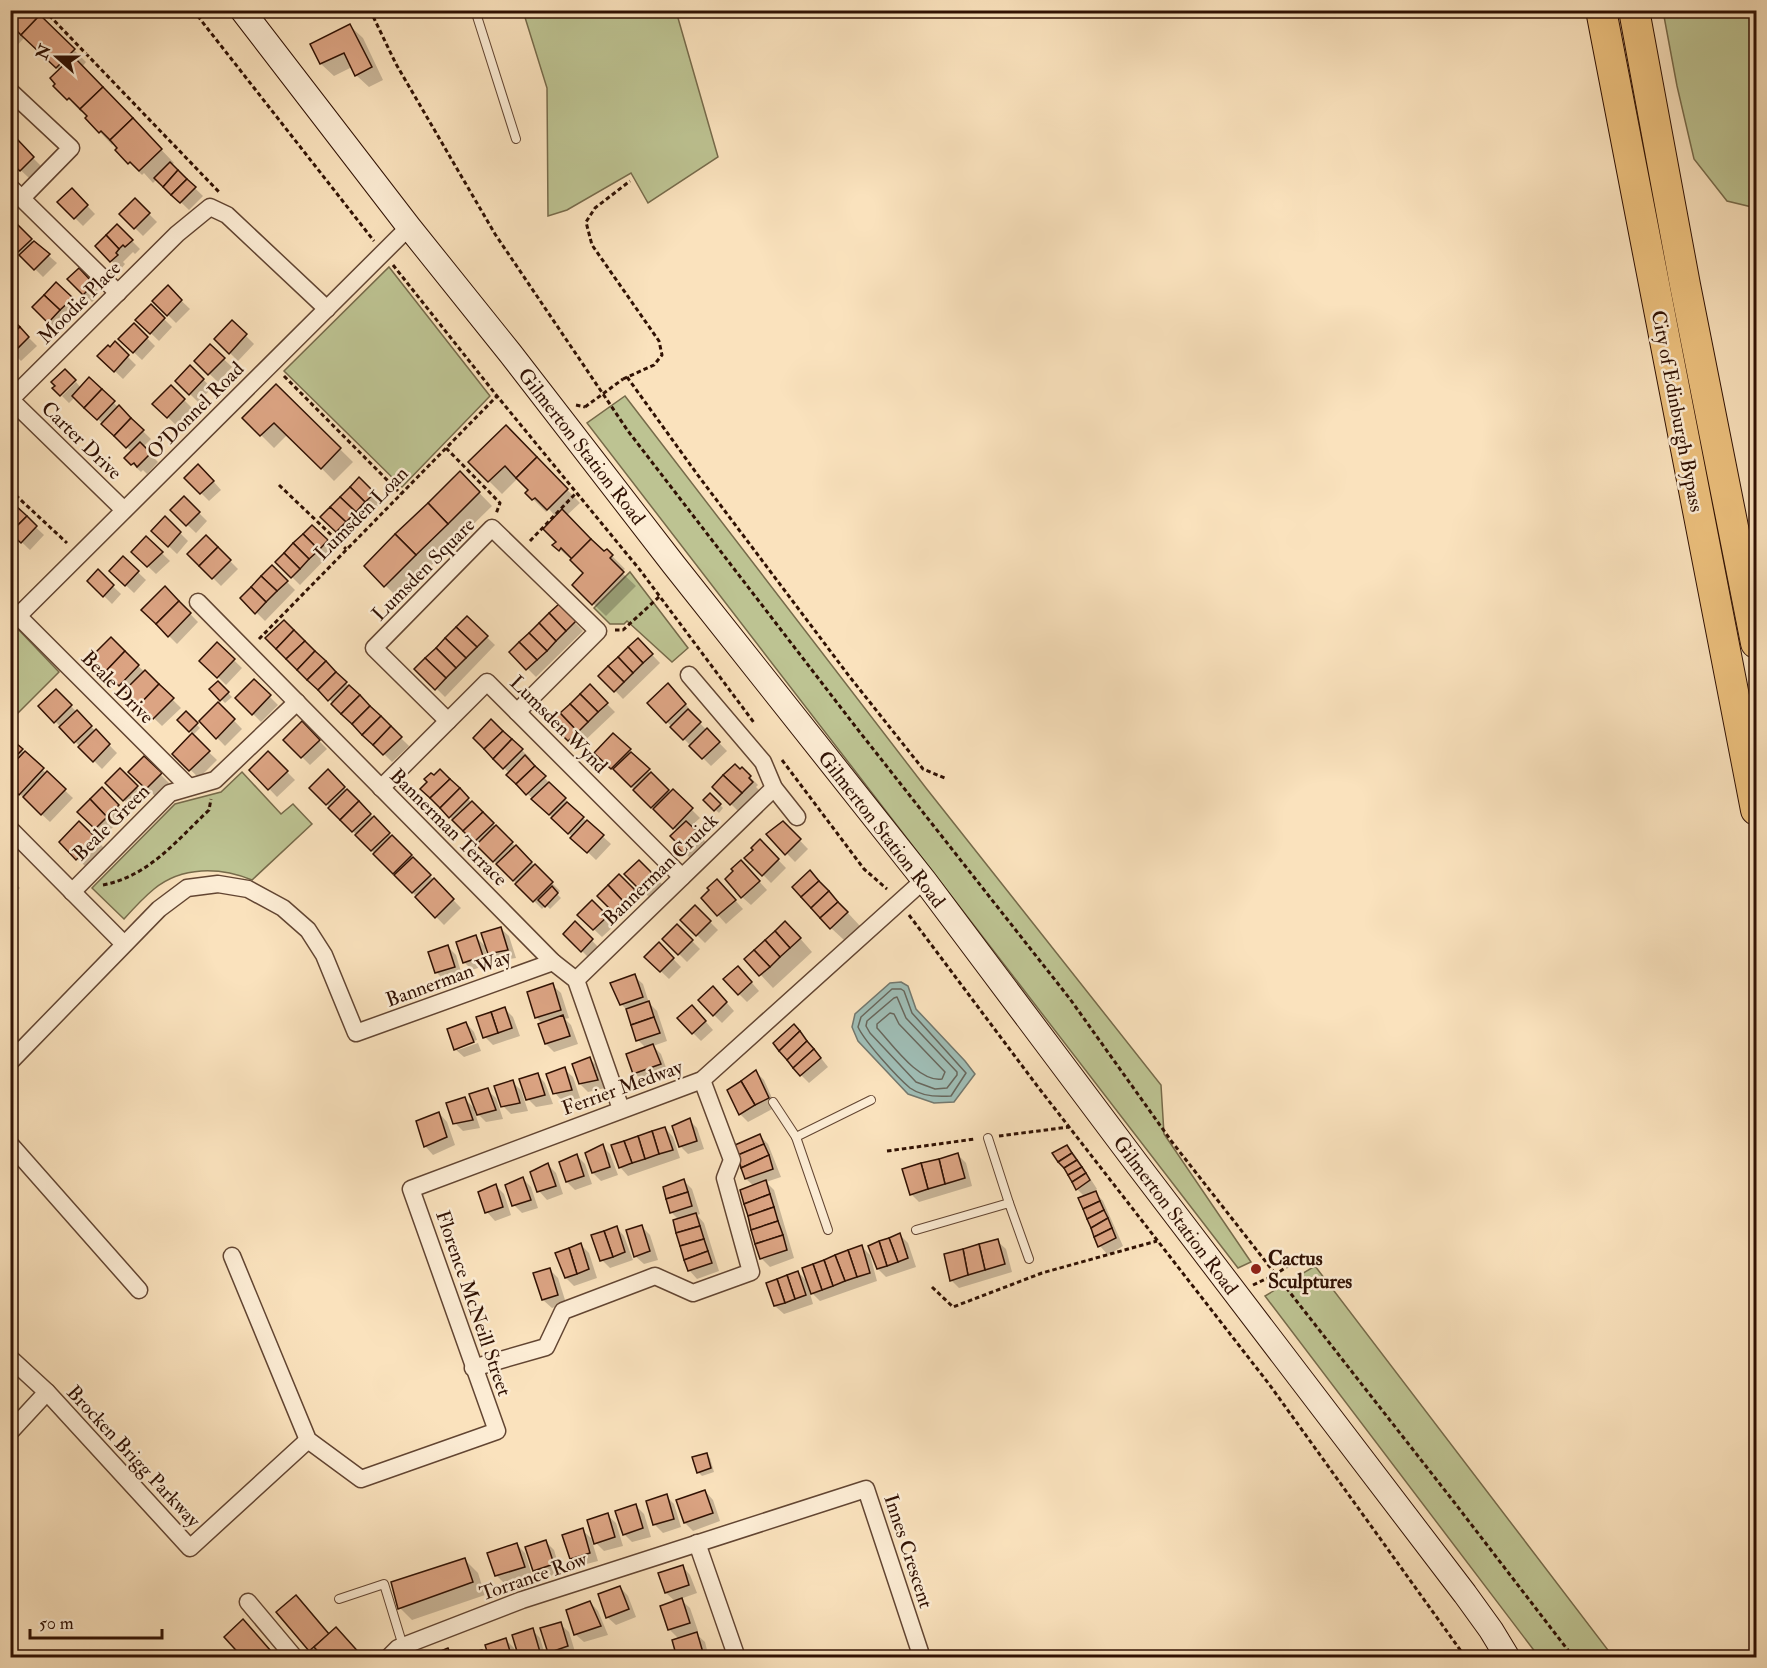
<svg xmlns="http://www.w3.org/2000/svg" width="1767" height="1668" viewBox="0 0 1767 1668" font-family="'IM FELL Double Pica',serif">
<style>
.green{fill:#bdc392;stroke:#766a4a;stroke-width:1.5}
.water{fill:#9fbdb5;stroke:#73786e;stroke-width:1.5}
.shadow{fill:#0003}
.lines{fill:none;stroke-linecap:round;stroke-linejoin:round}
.shore{stroke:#68675c;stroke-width:1.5}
.building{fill:#dca483;stroke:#301103;stroke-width:1.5}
.lane-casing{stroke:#624532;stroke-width:10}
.street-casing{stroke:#624532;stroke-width:19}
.secondary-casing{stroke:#301103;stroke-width:26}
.highway-casing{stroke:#301103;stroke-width:32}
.path{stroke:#301103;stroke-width:3;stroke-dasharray:4.5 3;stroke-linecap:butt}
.lane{stroke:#fcecd4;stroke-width:8}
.street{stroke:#fcecd4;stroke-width:16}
.secondary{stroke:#fcecd4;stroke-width:24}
.highway{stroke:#edc17e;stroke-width:30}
.path-bridge{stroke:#301103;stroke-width:3;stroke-dasharray:4.5 3;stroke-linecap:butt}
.poi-dot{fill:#8f2418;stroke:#fcecd4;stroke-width:2}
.labels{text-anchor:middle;stroke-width:5;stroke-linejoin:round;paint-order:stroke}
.street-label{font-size:20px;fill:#301103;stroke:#fcecd4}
.poi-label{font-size:20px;font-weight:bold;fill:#301103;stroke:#fcecd4;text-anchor:start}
</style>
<rect width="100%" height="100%" fill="#fae2bd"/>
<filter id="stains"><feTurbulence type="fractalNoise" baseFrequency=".00333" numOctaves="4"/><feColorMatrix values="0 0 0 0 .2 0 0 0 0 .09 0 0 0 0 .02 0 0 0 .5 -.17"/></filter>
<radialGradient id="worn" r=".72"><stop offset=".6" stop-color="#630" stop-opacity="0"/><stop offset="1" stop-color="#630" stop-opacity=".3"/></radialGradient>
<g class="green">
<polygon points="523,11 676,11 718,157 648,203 631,173 567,210 548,216 547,88"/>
<polygon points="1663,11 1756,11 1756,208 1727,201 1694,159 1677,86"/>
<polygon points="389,267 490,396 402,487 284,371"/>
<polygon points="625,396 926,788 1161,1085 1164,1134 1251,1262 1238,1268 587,423"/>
<polygon points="630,572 688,648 672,662 627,621 624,624 610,624 594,608"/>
<polygon points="17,628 59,672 11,720 11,635"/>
<path d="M242 772 281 814 293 804 312 824 252 880C220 867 182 866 154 889 143 898 133 909 124 919L92 888 175 804 221 792Z"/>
<polygon points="1315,1266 1611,1654 1607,1657 1539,1657 1265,1296"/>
</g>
<polygon class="water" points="901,982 908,986 916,1009 965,1061 975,1074 954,1102 934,1103 908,1094 858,1041 852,1027 855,1014 890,983"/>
<g class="shadow">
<polygon points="10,10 74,50 86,62 82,67 174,163 171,165 203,196 189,210 157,179 153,183 144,173 142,175 117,150 119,148 114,143 112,145 87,118 89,116 83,110 81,112 56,86 60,71 25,37 10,53"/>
<polygon points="350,26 363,38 383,80 369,87 356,75 352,67 334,76 321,64 312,44"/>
<polygon points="10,135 41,166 29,178 10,160"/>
<polygon points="72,190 95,214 83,226 59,202"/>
<polygon points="135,200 157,222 143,236 121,214"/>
<polygon points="10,218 33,242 57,263 43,277 10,244"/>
<polygon points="117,226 140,249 135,254 133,252 123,262 125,264 120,270 97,246"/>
<polygon points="78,270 99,291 95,295 97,297 92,302 69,279"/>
<polygon points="57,284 80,307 57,330 34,307"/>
<polygon points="168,288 190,309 176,323 154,301"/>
<polygon points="151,306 172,327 159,341 137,320"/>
<polygon points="10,319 37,346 21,361 10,350"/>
<polygon points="232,322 254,344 238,361 216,339"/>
<polygon points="134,325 155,346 142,360 120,339"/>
<polygon points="115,344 136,365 123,379 99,356"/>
<polygon points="210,346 232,367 218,382 196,361"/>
<polygon points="190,367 212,388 198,402 177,381"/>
<polygon points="89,379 151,439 143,447 158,462 147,474 143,470 141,472 126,458 132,452 75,397 69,403 62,396 76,382 81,388"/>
<polygon points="276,386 353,462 334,481 288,434 274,448 244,418"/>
<polygon points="171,387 192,408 176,425 154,404"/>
<polygon points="10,423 19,431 13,437 10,435"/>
<polygon points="506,427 580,503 566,516 604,553 607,551 625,569 621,572 636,586 606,616 574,585 586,573 555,545 558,542 556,517 549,509 546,512 529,495 530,490 518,478 502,494 470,462"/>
<polygon points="460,473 492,506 398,598 366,566"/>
<polygon points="207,474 221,490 209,501 186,478"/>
<polygon points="359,479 382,502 345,539 322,517"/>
<polygon points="184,498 207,521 196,533 172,510"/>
<polygon points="10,503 44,535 30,550 10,531"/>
<polygon points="165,518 188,541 177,554 153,531"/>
<polygon points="312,527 335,549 300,585 277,562"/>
<polygon points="206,537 238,569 221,586 189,554"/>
<polygon points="146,538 170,561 156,574 133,552"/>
<polygon points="123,558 146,580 134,593 111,571"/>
<polygon points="272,567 295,590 265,621 242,598"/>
<polygon points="98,572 121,594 112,604 89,581"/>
<polygon points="165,588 198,622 177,644 143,610"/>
<polygon points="559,606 583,631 536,677 511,652"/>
<polygon points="467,618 495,645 445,697 417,669"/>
<polygon points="284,622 409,746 392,762 268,638"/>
<polygon points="111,639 181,708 162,726 92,658"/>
<polygon points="638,640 660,663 623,699 601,676"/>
<polygon points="217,644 242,668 226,685 201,660"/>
<polygon points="254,681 278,705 261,722 237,698"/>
<polygon points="218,683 232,697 225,703 211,689"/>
<polygon points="590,687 615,712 577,748 553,723"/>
<polygon points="56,691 117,753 102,769 40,706"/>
<polygon points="676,693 693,713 691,714 727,751 711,766 667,722"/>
<polygon points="218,704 242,729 225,746 201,721"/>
<polygon points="186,714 200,728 192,736 217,760 199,778 174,754 193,734 180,720"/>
<polygon points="492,721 531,759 528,761 573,807 572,808 611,844 596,860 508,775 509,773 475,738"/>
<polygon points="302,723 327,749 310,765 285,740"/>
<polygon points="613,735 670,794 673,791 700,818 690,827 710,846 695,863 679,847 677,831 596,753"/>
<polygon points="10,740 73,798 50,822 10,785"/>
<polygon points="268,753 295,780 277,797 251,770"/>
<polygon points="144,758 169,783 155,796 130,772"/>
<polygon points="742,769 758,785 756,787 760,791 739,812 714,787"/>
<polygon points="120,771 145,795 132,808 107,783"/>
<polygon points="328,771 461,908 444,925 311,788"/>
<polygon points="440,771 560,891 557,894 561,898 550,909 546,905 542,909 422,789"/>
<polygon points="102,789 126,814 104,836 79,812"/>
<polygon points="710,795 723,808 719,813 705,800"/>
<polygon points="79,823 104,848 86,867 61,842"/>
<polygon points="783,823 808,849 795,862 768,834"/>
<polygon points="760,841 786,868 771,883 747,858 755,850"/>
<polygon points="639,862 662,884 649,897 626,874"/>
<polygon points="749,870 767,890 751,905 742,897"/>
<polygon points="619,876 642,899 622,919 599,896"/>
<polygon points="10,878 20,888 10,898"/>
<polygon points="822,885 860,926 844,940 831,928"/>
<polygon points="725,889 743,909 726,924 703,898"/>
<polygon points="592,902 615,925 602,937 579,915"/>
<polygon points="695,907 718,930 705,943 682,920"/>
<polygon points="575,923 600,949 590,959 565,934"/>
<polygon points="677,926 700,949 687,962 664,939"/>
<polygon points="500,928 509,936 516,958 497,961 485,949 490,964 472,970 464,962 476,937 488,949"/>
<polygon points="798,936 812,952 773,988 746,959"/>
<polygon points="659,944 681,967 669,979 646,957"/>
<polygon points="448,947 456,955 462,975 444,980 436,972"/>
<polygon points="634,976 643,984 649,1003 657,1011 667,1041 653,1046 661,1054 668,1073 643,1082 635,1073 646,1048 638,1040 628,1011 621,1004"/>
<polygon points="746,976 759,991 747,1002 739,994"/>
<polygon points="552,985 561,993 569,1018 565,1019 571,1025 578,1044 554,1052 546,1044 543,1024 537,1018 529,993"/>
<polygon points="721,996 734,1011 722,1023 714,1015"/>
<polygon points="505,1009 513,1017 520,1036 493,1045 485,1037"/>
<polygon points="700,1015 713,1030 701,1041 693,1033"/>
<polygon points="466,1023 474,1032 477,1040 458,1047 458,1050 478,1043 481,1051 464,1057 455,1049"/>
<polygon points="802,1034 828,1067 809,1083 801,1075"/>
<polygon points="590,1059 598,1067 605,1088 588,1092 580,1084"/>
<polygon points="564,1069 573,1077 580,1098 563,1102 555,1093"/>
<polygon points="756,1072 764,1080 776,1107 748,1122 740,1114"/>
<polygon points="537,1074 545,1083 553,1104 536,1107 528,1099"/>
<polygon points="512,1082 521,1090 528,1111 511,1114 503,1106"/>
<polygon points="487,1090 496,1098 503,1119 486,1122 474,1110 480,1128 463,1131 455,1123 465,1099 477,1111"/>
<polygon points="439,1113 447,1122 455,1145 433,1155 425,1146"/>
<polygon points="689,1120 697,1128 704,1149 688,1154 680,1146"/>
<polygon points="665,1128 673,1137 680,1158 628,1176 620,1167"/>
<polygon points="759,1135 768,1144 781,1177 766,1182 774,1190 794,1258 770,1267 761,1258 754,1186 746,1179 737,1145"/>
<polygon points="602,1146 610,1154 618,1175 601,1181 593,1173"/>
<polygon points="1067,1147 1075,1155 1097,1189 1094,1191 1103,1201 1123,1246 1108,1255 1100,1246 1080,1199 1085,1197 1077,1189 1054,1154"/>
<polygon points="576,1155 585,1164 592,1184 575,1190 567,1182 561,1163"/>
<polygon points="958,1155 966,1163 972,1186 919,1202 911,1194"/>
<polygon points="548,1165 556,1173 563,1194 547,1200 539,1191"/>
<polygon points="523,1179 531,1187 538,1208 522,1213 514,1205"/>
<polygon points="684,1181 692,1189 700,1214 697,1215 704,1223 719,1271 697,1279 689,1270 679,1220 672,1213 664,1188"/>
<polygon points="496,1186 504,1194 511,1215 495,1221 487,1212"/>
<polygon points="616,1227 624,1236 633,1260 610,1268 602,1260"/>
<polygon points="642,1227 650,1235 658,1260 644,1264 635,1256"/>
<polygon points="900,1235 908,1243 916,1267 886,1277 878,1269"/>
<polygon points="997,1241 1006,1249 1012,1272 959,1288 951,1280"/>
<polygon points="581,1245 589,1253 597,1278 574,1286 566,1278"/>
<polygon points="862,1247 870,1255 877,1281 820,1301 809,1290 813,1304 784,1314 775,1306 798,1272 809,1283"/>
<polygon points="550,1270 558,1278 566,1303 552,1308 543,1300 535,1274"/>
<polygon points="706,1454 710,1458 714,1472 702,1476 698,1472"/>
<polygon points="705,1491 713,1500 720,1521 693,1531 685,1523"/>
<polygon points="666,1496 674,1504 681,1527 663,1533 654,1524"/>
<polygon points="636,1506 644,1514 651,1537 632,1542 624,1534"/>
<polygon points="607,1515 616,1523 623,1546 604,1551 596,1543"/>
<polygon points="582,1530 591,1538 598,1561 579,1566 571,1558"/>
<polygon points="546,1542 554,1550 561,1573 542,1578 534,1570"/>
<polygon points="517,1545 525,1553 532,1575 505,1584 496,1575"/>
<polygon points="465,1560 478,1573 485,1595 412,1620 400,1608"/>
<polygon points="682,1566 690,1575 697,1593 680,1599 690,1608 698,1631 694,1632 705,1642 709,1658 679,1658 679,1639 669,1629 676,1602 666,1593"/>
<polygon points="620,1587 628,1596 636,1617 616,1625 607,1617"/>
<polygon points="590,1602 598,1611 608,1635 584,1642 575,1634"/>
<polygon points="278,1612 330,1635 345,1637 362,1658 326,1658 323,1654 318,1658"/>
<polygon points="560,1624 569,1632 576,1655 566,1658 554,1658 549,1652"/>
<polygon points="251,1629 276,1658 245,1658"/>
<polygon points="532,1630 540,1638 546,1658 520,1658"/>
<polygon points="506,1640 514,1648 517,1658 491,1658"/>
<polygon points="448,1650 455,1658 429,1658"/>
</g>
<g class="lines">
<g class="shore">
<path d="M901 989 904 991 912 1013 966 1073 951 1096C938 1097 921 1096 910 1088 897 1077 865 1042 858 1027L861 1017 892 989Z"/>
<polygon points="897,997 906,1018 957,1072 957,1075 947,1088 935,1089 916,1082 870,1033 866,1026 867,1021 894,998"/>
<path d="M890 1013 894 1014 899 1024 945 1072 942 1079C919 1083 892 1044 877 1028V1024Z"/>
</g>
</g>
<g class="building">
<polygon points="10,10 35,10 40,15 21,35 12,26 10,27"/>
<polygon points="40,15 75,49 56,68 21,35"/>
<polygon points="350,24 372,67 355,76 344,53 320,64 310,44"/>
<polygon points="73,56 103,87 80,109 69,98 67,100 53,86 55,84 50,78"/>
<polygon points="103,87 133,118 110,140 101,131 99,133 85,118 87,116 80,109"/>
<polygon points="133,118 162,149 139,171 130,162 128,164 115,150 117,148 110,140"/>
<polygon points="18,140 34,157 20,171 10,162 10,147"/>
<polygon points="170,162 178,170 163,187 154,178"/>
<polygon points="178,170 187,179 171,195 163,187"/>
<polygon points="187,179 196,187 180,203 171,195"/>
<polygon points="72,188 88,205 74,219 57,202"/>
<polygon points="135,198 150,213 134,229 119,214"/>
<polygon points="15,222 32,239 17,253 10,246 10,226"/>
<polygon points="117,224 133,240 125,247 123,245 119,249 106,235"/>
<polygon points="106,235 119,249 116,253 118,255 110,262 95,246"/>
<polygon points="34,241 50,254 34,270 19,255"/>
<polygon points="79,268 92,282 88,285 90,288 83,295 67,279"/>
<polygon points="56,282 73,298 60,310 44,295"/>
<polygon points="168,285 182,300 167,316 152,301"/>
<polygon points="44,295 60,310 48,323 32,307"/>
<polygon points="151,304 165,318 150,334 135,320"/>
<polygon points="10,317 20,327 10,336"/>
<polygon points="232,320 247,334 229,354 214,339"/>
<polygon points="134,323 148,337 133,353 118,339"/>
<polygon points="20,327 29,337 12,354 10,336"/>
<polygon points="115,341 129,355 114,372 97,356 108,345 110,347"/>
<polygon points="210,344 225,358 208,375 194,361"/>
<polygon points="190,365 204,379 189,395 175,381"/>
<polygon points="65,369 76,380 60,396 52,388 55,386 51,382"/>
<polygon points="89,377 102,389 84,408 72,396"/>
<polygon points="276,384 341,448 321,469 274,423 260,436 242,418"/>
<polygon points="171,385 185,399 167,418 152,404"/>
<polygon points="102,389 115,401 97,420 84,408"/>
<polygon points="119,405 131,418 114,436 101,424"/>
<polygon points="131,418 144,430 126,448 114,436"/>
<polygon points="506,425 537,457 516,478 505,466 488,482 468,462"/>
<polygon points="140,442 151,453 137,467 134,463 131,465 124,458"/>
<polygon points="537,457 568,489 547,510 535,498 532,500 525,493 528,490 516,478"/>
<polygon points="198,464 214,481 200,494 184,478"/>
<polygon points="460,471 480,492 448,524 428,503"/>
<polygon points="359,477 375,493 365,502 350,487"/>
<polygon points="350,487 365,502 356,512 340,497"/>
<polygon points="184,496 200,512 186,526 170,510"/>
<polygon points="340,497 356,512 346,522 330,507"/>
<polygon points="428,503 448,524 416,555 395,534"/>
<polygon points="16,506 27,516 10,533 10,512"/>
<polygon points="330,507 346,522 336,532 320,517"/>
<polygon points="562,509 591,539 572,559 561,548 559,551 552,545 556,542 543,529"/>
<polygon points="27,516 37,526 21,543 10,533"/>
<polygon points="165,516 181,532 168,547 151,531"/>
<polygon points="312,525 328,540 319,550 303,534"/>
<polygon points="303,534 319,550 309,559 293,543"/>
<polygon points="395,534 416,555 384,587 364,566"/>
<polygon points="206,535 218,547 199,566 187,554"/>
<polygon points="146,536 163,552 147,567 131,552"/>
<polygon points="591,539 604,551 607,549 613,555 610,558 624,572 592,605 572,585 583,573 570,560"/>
<polygon points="293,543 309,559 300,569 284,553"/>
<polygon points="218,547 231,560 212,579 199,566"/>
<polygon points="284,553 300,569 291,578 275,562"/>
<polygon points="123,556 139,571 125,586 109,571"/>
<polygon points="272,565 288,581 277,591 261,576"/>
<polygon points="98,569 114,585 103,597 87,581"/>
<polygon points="261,576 277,591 266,602 251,587"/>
<polygon points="165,586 179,601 156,624 141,610"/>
<polygon points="251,587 266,602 255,614 240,598"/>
<polygon points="179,601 191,613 168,637 156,624"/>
<polygon points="559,604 576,621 566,631 549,613"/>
<polygon points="549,613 566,631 556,641 539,623"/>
<polygon points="467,616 488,636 477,647 456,627"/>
<polygon points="284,620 294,630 276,649 265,638"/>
<polygon points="539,623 556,641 547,651 529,633"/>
<polygon points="456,627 477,647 466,658 445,638"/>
<polygon points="294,630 305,641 286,659 276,649"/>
<polygon points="529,633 547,651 537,660 519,642"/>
<polygon points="111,637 125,651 105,672 90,658"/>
<polygon points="445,638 466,658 456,668 436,648"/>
<polygon points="638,638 653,654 643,663 628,647"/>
<polygon points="305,641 315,651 297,670 286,659"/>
<polygon points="217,642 235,659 217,678 199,661"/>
<polygon points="519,642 537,660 526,670 509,652"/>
<polygon points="628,647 643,663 633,673 618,657"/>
<polygon points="436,648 456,668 446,678 425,658"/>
<polygon points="125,651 139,665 119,686 105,672"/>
<polygon points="315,651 326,661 307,680 297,670"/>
<polygon points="618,657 633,673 624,682 608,666"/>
<polygon points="425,658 446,678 435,690 414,669"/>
<polygon points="326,661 336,672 318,690 307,680"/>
<polygon points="608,666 624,682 614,692 598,676"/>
<polygon points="145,670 159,684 139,705 124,691"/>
<polygon points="336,672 347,682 328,701 318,690"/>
<polygon points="254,679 271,695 252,715 235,698"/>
<polygon points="218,681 229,692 220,701 209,689"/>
<polygon points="668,683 686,704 666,723 647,703"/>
<polygon points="159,684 174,698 153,719 139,705"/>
<polygon points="590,684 608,703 598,712 580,694"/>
<polygon points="349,685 360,695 341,714 331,704"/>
<polygon points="56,689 72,705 54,723 38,706"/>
<polygon points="580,694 598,712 588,722 570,704"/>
<polygon points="360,695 370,706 352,724 341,714"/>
<polygon points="218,702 235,719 216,739 199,721"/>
<polygon points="570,704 588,722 578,732 560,713"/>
<polygon points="370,706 381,716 362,735 352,724"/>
<polygon points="688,709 701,722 683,740 670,727"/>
<polygon points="77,710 92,726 74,743 59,727"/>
<polygon points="186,711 198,723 189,732 177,720"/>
<polygon points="560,713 578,732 568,741 550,723"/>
<polygon points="381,716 391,726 373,745 362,735"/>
<polygon points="491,719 503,731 484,749 473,738"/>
<polygon points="302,721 320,740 301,758 283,740"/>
<polygon points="391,726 402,737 383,755 373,745"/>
<polygon points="707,728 720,742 702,759 689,746"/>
<polygon points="96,729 110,744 93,762 78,747"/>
<polygon points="503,731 512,739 493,759 484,749"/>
<polygon points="192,733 210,751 189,771 172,754"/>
<polygon points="613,733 631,749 611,769 594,753"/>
<polygon points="10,738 23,749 10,762"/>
<polygon points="512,739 523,749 503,769 493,759"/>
<polygon points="25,751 44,768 19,795 10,786 10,767"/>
<polygon points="268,751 288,771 268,790 249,770"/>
<polygon points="631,752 650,769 631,787 613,769"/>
<polygon points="525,755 535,766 516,784 506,775"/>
<polygon points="144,756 162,773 146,789 128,772"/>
<polygon points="735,764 740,769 742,767 751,776 749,778 753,782 742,793 723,775"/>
<polygon points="535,766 546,776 526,795 516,784"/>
<polygon points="120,768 138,786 123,801 105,783"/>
<polygon points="328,769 345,787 326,805 309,788"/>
<polygon points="440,769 450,779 430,798 420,789 427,782 424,779 431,773 434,775"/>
<polygon points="47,771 66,789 41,815 23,797"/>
<polygon points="651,772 669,790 651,808 633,790"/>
<polygon points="723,775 742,793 730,805 712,787"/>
<polygon points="450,779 460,788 440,808 430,798"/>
<polygon points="549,782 566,798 549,815 531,799"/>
<polygon points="102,787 119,805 107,817 90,799"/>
<polygon points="460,788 469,798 449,818 440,808"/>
<polygon points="347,789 359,801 340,820 328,808"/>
<polygon points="673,789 693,808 673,829 653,809"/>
<polygon points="710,793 721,804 714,811 703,800"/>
<polygon points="90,799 107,817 95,829 77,812"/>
<polygon points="359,801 371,814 352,832 340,820"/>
<polygon points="472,801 483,812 463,831 452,820"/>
<polygon points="567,802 584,817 568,834 551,818"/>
<polygon points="483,812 494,823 474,842 463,831"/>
<polygon points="374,816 390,833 371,851 355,835"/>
<polygon points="587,820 604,835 587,853 570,838"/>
<polygon points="79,821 97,839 76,860 59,842"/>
<polygon points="686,821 703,837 685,855 677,847 679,845 670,836"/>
<polygon points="783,821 801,839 785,855 766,834"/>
<polygon points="496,825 513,842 493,862 476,845"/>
<polygon points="392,835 412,855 393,874 373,854"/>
<polygon points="760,839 779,859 762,876 744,858 753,850 751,848"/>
<polygon points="516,845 532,862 513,881 496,864"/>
<polygon points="413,857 431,875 412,893 394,875"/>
<polygon points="639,860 654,875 640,890 624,874"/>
<polygon points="741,860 760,881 741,898 725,879 733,871 731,869"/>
<polygon points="535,864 553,882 533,902 515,884"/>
<polygon points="810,870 819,881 801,897 792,887"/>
<polygon points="619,874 635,890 623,901 608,885"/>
<polygon points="434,878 454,899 435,918 415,897"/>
<polygon points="717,879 736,900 717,916 701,898 709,890 707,888"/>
<polygon points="819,881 829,891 811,908 801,897"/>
<polygon points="608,885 623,901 613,912 597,896"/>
<polygon points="552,886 558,893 545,907 538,900"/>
<polygon points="829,891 838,902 820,918 811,908"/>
<polygon points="592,900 608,916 593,930 577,915"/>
<polygon points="838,902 848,912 830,929 820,918"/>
<polygon points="695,905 711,921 696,936 680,920"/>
<polygon points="575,921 593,939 581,952 563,934"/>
<polygon points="785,921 801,938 790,948 775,931"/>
<polygon points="677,924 693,940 678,955 662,939"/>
<polygon points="501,927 508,950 488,954 481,933"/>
<polygon points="775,931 790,948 780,957 765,940"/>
<polygon points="476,935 483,956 463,963 456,942"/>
<polygon points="765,940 780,957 770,967 754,950"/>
<polygon points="659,942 674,958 660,972 644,957"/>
<polygon points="448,945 455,967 435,973 428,952"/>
<polygon points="754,950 770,967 759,976 744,959"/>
<polygon points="738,966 752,982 738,995 723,979"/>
<polygon points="635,974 643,997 620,1005 610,983"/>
<polygon points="553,983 561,1010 535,1018 527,992"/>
<polygon points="713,986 727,1002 713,1016 698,1000"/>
<polygon points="649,1001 654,1017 631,1025 626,1009"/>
<polygon points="692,1005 706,1021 692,1034 677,1018"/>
<polygon points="505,1007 512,1028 498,1033 491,1012"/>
<polygon points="491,1012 498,1033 483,1038 476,1017"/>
<polygon points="563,1015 570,1036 545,1044 538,1024"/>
<polygon points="654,1017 660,1033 636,1041 631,1025"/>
<polygon points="466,1022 474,1042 454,1050 447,1029"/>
<polygon points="794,1024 800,1031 779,1051 773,1043"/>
<polygon points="800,1031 807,1041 787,1060 779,1051"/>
<polygon points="807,1041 814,1049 793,1068 787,1060"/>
<polygon points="653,1044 661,1064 633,1074 626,1054"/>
<polygon points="814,1049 821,1058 800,1076 793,1068"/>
<polygon points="590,1057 598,1080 579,1084 572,1064"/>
<polygon points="565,1067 572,1090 553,1094 546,1074"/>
<polygon points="756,1070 769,1098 755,1105 741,1081"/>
<polygon points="538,1073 545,1095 526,1100 519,1079"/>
<polygon points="513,1080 520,1103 501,1107 494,1086"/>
<polygon points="741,1081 755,1105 739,1115 727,1090"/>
<polygon points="488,1088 496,1110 477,1115 469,1094"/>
<polygon points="465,1097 473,1120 453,1124 446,1103"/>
<polygon points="439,1112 447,1137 424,1147 416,1121"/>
<polygon points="690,1118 697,1141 679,1147 672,1126"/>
<polygon points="665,1127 673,1150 659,1154 652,1131"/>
<polygon points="652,1131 659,1154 645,1159 638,1136"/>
<polygon points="760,1134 764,1144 738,1155 735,1145"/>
<polygon points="638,1136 645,1159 632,1163 624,1141"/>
<polygon points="624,1141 632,1163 619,1168 611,1145"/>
<polygon points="603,1144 610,1167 592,1173 585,1153"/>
<polygon points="764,1144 769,1155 741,1168 738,1155"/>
<polygon points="1067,1145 1072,1153 1058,1162 1052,1153"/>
<polygon points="958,1153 965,1178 945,1184 939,1159"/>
<polygon points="1072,1153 1077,1160 1064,1168 1058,1162"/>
<polygon points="577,1154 584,1176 566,1182 559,1162"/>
<polygon points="769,1155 773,1169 745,1179 741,1168"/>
<polygon points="939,1159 945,1184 928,1189 921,1163"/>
<polygon points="1077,1160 1082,1167 1068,1175 1064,1168"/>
<polygon points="548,1163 556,1186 537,1192 530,1172"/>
<polygon points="921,1163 928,1189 910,1195 902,1169"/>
<polygon points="1082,1167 1086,1173 1072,1182 1068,1175"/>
<polygon points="1086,1173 1090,1180 1076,1190 1072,1182"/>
<polygon points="523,1177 531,1200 512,1206 505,1185"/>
<polygon points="684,1179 688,1192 666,1199 663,1187"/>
<polygon points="766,1180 770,1194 744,1204 740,1190"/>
<polygon points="496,1184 503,1207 485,1213 478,1192"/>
<polygon points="1096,1191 1100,1201 1083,1209 1078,1198"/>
<polygon points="688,1192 692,1206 670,1213 666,1199"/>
<polygon points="770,1194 774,1207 748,1216 744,1204"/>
<polygon points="1100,1201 1104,1210 1087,1219 1083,1209"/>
<polygon points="774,1207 778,1221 751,1230 748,1216"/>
<polygon points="1104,1210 1108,1218 1091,1228 1087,1219"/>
<polygon points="696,1213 700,1226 676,1233 673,1220"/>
<polygon points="1108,1218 1112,1228 1094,1237 1091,1228"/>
<polygon points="778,1221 783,1235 755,1244 751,1230"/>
<polygon points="642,1225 650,1251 634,1257 626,1230"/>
<polygon points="617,1226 625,1252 613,1257 604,1231"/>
<polygon points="700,1226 704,1239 680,1246 676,1233"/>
<polygon points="1112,1228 1116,1238 1098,1247 1094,1237"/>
<polygon points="604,1231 613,1257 600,1261 591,1235"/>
<polygon points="900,1233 908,1258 898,1262 889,1238"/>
<polygon points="783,1235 787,1250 760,1259 755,1244"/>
<polygon points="889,1238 898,1262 887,1266 879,1241"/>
<polygon points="704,1239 708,1251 684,1260 680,1246"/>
<polygon points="998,1239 1005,1264 985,1270 979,1244"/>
<polygon points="879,1241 887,1266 877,1269 868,1246"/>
<polygon points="581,1243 589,1269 577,1274 569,1248"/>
<polygon points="979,1244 985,1270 968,1275 963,1249"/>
<polygon points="862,1245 870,1273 857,1277 848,1250"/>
<polygon points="569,1248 577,1274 565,1278 555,1253"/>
<polygon points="963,1249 968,1275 950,1281 944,1254"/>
<polygon points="848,1250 857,1277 845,1281 835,1255"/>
<polygon points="708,1251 712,1263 688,1271 684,1260"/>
<polygon points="835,1255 845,1281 833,1286 824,1260"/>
<polygon points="824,1260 833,1286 822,1290 813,1264"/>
<polygon points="813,1264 822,1290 811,1294 802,1268"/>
<polygon points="550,1268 558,1295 542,1300 533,1273"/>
<polygon points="798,1271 806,1295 795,1299 787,1275"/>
<polygon points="787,1275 795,1299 785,1303 777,1279"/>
<polygon points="777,1279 785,1303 774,1306 766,1283"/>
<polygon points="707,1453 711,1468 697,1473 692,1457"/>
<polygon points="705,1490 713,1513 684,1523 676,1500"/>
<polygon points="667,1494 674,1519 653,1525 646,1501"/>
<polygon points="636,1504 643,1528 623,1535 615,1511"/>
<polygon points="608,1513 615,1537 594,1544 587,1520"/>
<polygon points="583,1528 590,1553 570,1559 562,1535"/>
<polygon points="546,1540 554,1564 533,1571 525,1547"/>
<polygon points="517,1543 525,1567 495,1576 487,1553"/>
<polygon points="465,1558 473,1582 398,1609 391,1582"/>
<polygon points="683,1565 689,1585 665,1593 658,1573"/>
<polygon points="620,1586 629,1609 606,1618 598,1594"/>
<polygon points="296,1595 329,1634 309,1651 276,1612"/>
<polygon points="682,1598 690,1623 668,1630 660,1606"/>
<polygon points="590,1601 601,1626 574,1635 566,1610"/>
<polygon points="243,1619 270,1650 261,1658 243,1658 224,1637"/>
<polygon points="561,1622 568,1646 548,1653 540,1628"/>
<polygon points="336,1627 362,1656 360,1658 324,1658 314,1647"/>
<polygon points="533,1628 540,1652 519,1658 512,1635"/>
<polygon points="697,1632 704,1656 677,1658 672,1640"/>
<polygon points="506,1638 512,1658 489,1658 485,1645"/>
<polygon points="448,1648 452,1658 437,1658 436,1653"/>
<polygon points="482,1650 484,1658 461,1658 461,1656"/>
</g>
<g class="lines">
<defs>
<g id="lane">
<polyline points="475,10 516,139"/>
<polyline points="773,1102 796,1137"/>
<polyline points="988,1138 1009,1203"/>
<polyline points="828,1230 796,1137 871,1100"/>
<polyline points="916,1230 1009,1203 1029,1259"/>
<polyline points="339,1599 384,1584 403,1646"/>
</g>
<g id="street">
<polyline points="10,91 71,148 22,198"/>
<polyline points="10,187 118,293"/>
<polyline points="10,399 124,510"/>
<polyline points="11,399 177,234 210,207 227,215 327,309"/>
<polyline points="198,602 553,962 576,980 621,1109"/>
<polyline points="18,616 189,787"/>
<polyline points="10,624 409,227"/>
<polyline points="689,675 763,762 774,788 797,817"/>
<polyline points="448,721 374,648 492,528 598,631 517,712"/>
<polyline points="381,788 487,682 682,877"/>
<polyline points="10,829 124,944"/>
<polyline points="72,892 170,793 215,780 297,702"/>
<polyline points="576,980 774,788"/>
<polyline points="10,1062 159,909 187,888 218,884 248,889 283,908 308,930 324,955 356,1033 553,962"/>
<polyline points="10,1144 139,1290"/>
<polyline points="232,1256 308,1440 361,1479 497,1431 411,1189 702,1080 924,880"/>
<polyline points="10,1358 47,1392 190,1548 308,1440"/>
<polyline points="473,1368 546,1347 563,1311 655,1276 693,1293 751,1272 725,1178 732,1160 702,1080"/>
<polyline points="10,1432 47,1392"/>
<polyline points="697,1543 737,1658"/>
<polyline points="248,1602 295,1658"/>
<polyline points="388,1658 398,1648 522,1600 866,1489 922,1658"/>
</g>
<polyline id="secondary" points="242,10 409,227 510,353 674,565 924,880 1137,1164 1465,1594 1491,1630 1508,1658"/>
<g id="highway">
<polyline points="1601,10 1756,810"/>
<polyline points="1634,10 1685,285 1756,643"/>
</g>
</defs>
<use href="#lane" class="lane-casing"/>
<use href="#street" class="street-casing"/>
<use href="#secondary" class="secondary-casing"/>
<use href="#highway" class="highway-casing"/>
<g class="path">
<polyline points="44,10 219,192"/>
<polyline points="193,10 374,241"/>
<polyline points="370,10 396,64 495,234 628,431 855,726 1070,999 1172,1142 1454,1502 1574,1658"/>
<polyline points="393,265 497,396 640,570 755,724"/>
<polyline points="284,376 401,494"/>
<polyline points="627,377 697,474 849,676 923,769 947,779"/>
<polyline points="623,379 654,365 662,355 659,341 592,245 586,222 595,208 630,181"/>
<polyline points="576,405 585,407"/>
<polyline points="446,448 500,503 496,514"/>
<polyline points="279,485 346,549"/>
<polyline points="10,490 67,543"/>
<polyline points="530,541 576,493"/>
<polyline points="615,630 623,630 660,596"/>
<polyline points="259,639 497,396"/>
<polyline points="782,760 864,869 887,889"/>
<path d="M103 885C149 876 176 841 209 810L211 799"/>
<polyline points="909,915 1038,1087 1269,1384 1466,1658"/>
<polyline points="999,1136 1069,1127"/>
<polyline points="887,1151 975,1139"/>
<polyline points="1253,1285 1276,1274 1303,1256"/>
<polyline points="932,1287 953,1307 1042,1273 1157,1241"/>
</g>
<use href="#lane" class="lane"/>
<use href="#street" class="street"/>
<use href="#secondary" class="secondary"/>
<use href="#highway" class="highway"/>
<polyline class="path-bridge" points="585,407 623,379"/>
</g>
<circle class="poi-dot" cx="1256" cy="1269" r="6"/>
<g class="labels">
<g class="street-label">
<text transform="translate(79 302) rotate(-45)" y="7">Moodie Place</text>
<text transform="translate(195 410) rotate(-45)" y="7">O'Donnel Road</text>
<text transform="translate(1678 411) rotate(79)" y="7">City of Edinburgh Bypass</text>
<text transform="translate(82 440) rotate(44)" y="7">Carter Drive</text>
<text transform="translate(582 446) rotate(52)" y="7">Gilmerton Station Road</text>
<text transform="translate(361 513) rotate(-45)" y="7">Lumsden Loan</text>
<text transform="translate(423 569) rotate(-45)" y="7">Lumsden Square</text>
<text transform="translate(118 687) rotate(45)" y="7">Beale Drive</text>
<text transform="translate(559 724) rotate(45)" y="7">Lumsden Wynd</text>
<text transform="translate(111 822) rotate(-45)" y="7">Beale Green</text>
<text transform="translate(449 827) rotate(45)" y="7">Bannerman Terrace</text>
<text transform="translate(882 829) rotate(52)" y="7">Gilmerton Station Road</text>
<text transform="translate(660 869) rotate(-44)" y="7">Bannerman Cruick</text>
<text transform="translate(448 978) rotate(-20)" y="7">Bannerman Way</text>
<text transform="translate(622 1087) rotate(-20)" y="7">Ferrier Medway</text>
<text transform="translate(1176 1215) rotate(53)" y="7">Gilmerton Station Road</text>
<text transform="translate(474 1303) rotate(71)" y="7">Florence McNeill Street</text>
<text transform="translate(134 1456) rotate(47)" y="7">Brocken Brigg Parkway</text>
<text transform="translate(909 1551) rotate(72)" y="7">Innes Crescent</text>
<text transform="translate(533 1576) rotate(-19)" y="7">Torrance Row</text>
</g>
<g class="poi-label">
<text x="1268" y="1265">Cactus<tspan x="1268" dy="23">Sculptures</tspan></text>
</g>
</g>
<rect width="1767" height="1668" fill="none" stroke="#fae2bd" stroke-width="36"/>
<rect x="12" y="12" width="1743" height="1644" fill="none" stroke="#301103" stroke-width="3"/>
<rect x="18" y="18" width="1731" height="1632" fill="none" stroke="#301103" stroke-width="1.5"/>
<g transform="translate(57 57) rotate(291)" stroke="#fcecd4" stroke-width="4.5" paint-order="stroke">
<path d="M0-4.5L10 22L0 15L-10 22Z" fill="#301103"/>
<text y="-9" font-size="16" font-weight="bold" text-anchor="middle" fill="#301103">N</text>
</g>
<path d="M30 1629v9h132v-9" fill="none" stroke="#301103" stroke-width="3"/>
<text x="39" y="1629" font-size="18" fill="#301103" stroke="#fcecd4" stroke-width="4.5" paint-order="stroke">50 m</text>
<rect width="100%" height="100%" filter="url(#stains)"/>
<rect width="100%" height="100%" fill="url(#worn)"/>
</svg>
